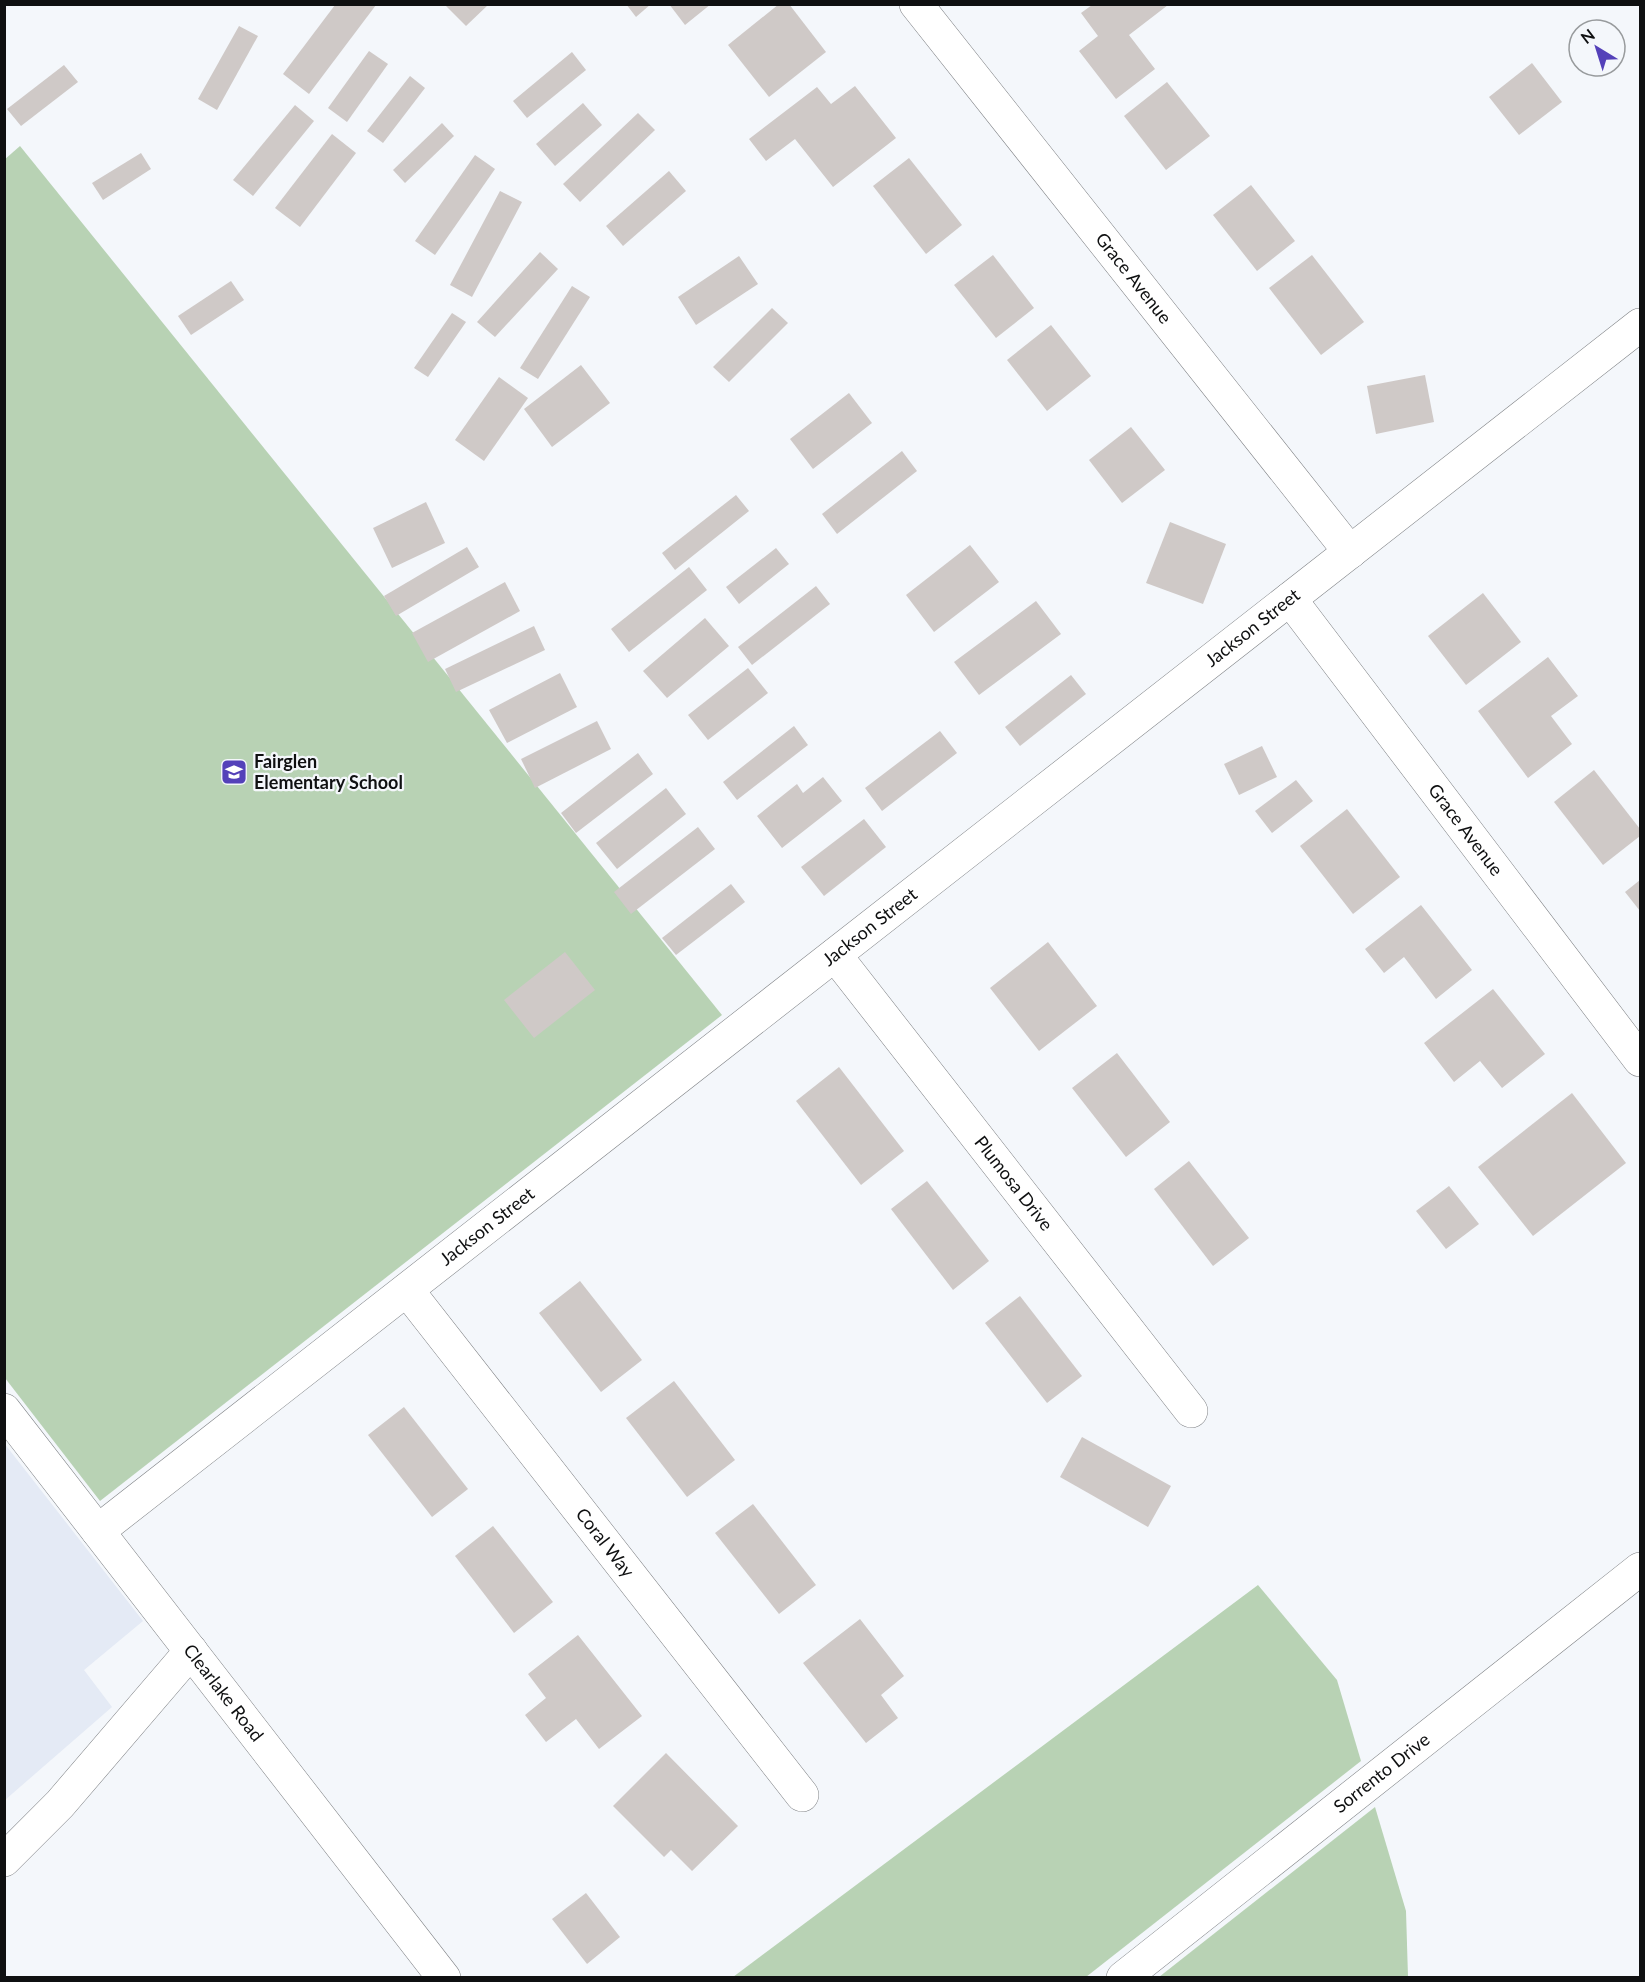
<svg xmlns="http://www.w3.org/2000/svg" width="1645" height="1982" viewBox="0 0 1645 1982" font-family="Lato,sans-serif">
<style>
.built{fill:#e4eaf5}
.green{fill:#b8d2b4}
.building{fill:#cfc9c7}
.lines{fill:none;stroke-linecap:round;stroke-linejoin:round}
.minor-casing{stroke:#7e8084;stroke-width:34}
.minor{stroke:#fff;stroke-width:33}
.labels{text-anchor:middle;stroke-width:4.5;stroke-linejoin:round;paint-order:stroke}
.street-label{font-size:18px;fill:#0f1011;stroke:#f4f7fb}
.poi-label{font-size:18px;font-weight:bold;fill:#0f1011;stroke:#f4f7fb;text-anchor:start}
</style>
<rect width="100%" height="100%" fill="#f4f7fb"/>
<polygon class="built" points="4,1443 143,1621 84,1670 112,1707 5,1800"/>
<g class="green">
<polygon points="20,146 722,1015 100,1501 5,1378 4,160"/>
<polygon points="1258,1585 1337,1680 1361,1761 1086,1977 733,1977"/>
<polygon points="1375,1807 1406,1911 1408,1977 1159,1977"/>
</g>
<g class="building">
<polygon points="448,4 489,4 466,26 446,6"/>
<polygon points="626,4 651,4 636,17"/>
<polygon points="669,4 711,4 685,25"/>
<polygon points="779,4 789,4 826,52 769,97 728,45"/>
<polygon points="335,5 376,5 309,94 283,74"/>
<polygon points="1092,5 1168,5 1129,35 1155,69 1116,99 1079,51 1098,36 1081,13"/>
<polygon points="239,26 258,36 217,110 198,99"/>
<polygon points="369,51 388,64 347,122 328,108"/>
<polygon points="572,52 586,70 527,118 513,101"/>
<polygon points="1532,63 1562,102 1519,135 1489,97"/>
<polygon points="64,65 78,82 21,126 7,109"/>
<polygon points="410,76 425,88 383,143 367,131"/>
<polygon points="1167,82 1210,136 1166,170 1124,116"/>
<polygon points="855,86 896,138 833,187 795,139 766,161 749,139 817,87 831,104"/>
<polygon points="583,103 602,125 555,166 536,144"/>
<polygon points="295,105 314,121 253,196 233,180"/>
<polygon points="638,113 655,130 580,202 563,184"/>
<polygon points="442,123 454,136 405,183 393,170"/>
<polygon points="332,134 356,153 300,227 275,208"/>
<polygon points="141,153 151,169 103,200 92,183"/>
<polygon points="475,155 495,169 435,255 415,241"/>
<polygon points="909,158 962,225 926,254 873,186"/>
<polygon points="669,171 686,191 623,246 606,226"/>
<polygon points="1251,185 1295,241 1257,271 1213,215"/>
<polygon points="500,191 522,202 472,297 450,285"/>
<polygon points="540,252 558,269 495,337 477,322"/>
<polygon points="993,255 1034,308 996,338 954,285"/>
<polygon points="1312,255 1364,322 1321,355 1269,288"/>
<polygon points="739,256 758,284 696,325 678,297"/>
<polygon points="231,281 244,300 191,335 178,316"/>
<polygon points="572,286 590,297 538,379 520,368"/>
<polygon points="772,308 788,323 729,382 713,367"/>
<polygon points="452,313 466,322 428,377 414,368"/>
<polygon points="1051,325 1091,376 1047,411 1007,360"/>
<polygon points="581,365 610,403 552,447 524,409"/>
<polygon points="1425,375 1434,422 1376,434 1367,386"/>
<polygon points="499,377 528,398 484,461 455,440"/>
<polygon points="849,393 872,423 813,469 790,439"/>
<polygon points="1131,427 1165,470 1122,503 1089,460"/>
<polygon points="902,451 917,471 837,534 822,514"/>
<polygon points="736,495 749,511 675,570 662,553"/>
<polygon points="426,502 445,543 392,568 373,528"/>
<polygon points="1170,522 1226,544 1203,604 1146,583"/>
<polygon points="970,545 999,582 934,632 906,595"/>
<polygon points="467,547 479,567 396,616 384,596"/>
<polygon points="776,548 789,564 739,604 726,587"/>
<polygon points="689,567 707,590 629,652 611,629"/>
<polygon points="505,582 520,611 428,662 412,633"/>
<polygon points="816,586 830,604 752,665 738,647"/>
<polygon points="1483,593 1521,642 1466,685 1428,636"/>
<polygon points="1036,601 1061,634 979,695 954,662"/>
<polygon points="705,618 729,646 667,698 643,671"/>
<polygon points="534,626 545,650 456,692 445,669"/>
<polygon points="1548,657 1578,696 1551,716 1572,744 1528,778 1478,711"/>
<polygon points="748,668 768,693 708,740 688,715"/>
<polygon points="560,673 577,707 507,743 489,710"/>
<polygon points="1071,675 1086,694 1020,746 1005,727"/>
<polygon points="597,721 611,749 535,788 521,759"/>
<polygon points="794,726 808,745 737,800 723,782"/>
<polygon points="940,731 957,753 882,811 865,788"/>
<polygon points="1262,746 1277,777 1239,795 1224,764"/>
<polygon points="638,753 653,774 576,833 561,813"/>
<polygon points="1594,770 1640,829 1640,836 1603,865 1554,802"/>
<polygon points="823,777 842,801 782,848 757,816 797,784 803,793"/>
<polygon points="1296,780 1313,801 1272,833 1255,811"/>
<polygon points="666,788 686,814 617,869 596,843"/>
<polygon points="1347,809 1400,877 1353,914 1300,846"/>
<polygon points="864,819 886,847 824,896 801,867"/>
<polygon points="698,827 715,849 631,914 614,892"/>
<polygon points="1640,880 1640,911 1625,892"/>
<polygon points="731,884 745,902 676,955 662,938"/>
<polygon points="1421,905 1472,970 1436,999 1404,957 1384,973 1365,949"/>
<polygon points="1048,942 1097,1006 1039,1051 990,988"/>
<polygon points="565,952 595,990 534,1038 504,1000"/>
<polygon points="1493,989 1545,1054 1502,1088 1480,1061 1454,1082 1424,1043"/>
<polygon points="1117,1053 1170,1122 1126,1157 1072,1088"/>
<polygon points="839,1067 904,1151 861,1185 796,1101"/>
<polygon points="1572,1093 1626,1163 1533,1236 1478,1167"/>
<polygon points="1189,1161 1249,1238 1213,1266 1154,1189"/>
<polygon points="927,1181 989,1261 953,1290 891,1209"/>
<polygon points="1449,1186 1479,1224 1446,1249 1416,1211"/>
<polygon points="580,1281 642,1360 601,1392 539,1313"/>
<polygon points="1020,1296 1082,1376 1047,1403 985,1323"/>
<polygon points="674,1381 735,1460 687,1497 626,1418"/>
<polygon points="404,1407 468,1489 432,1517 368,1435"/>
<polygon points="1082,1437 1171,1486 1148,1527 1060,1477"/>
<polygon points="753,1504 816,1585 779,1614 715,1533"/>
<polygon points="493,1526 553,1602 514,1633 455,1556"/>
<polygon points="860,1619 904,1676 881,1695 898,1718 866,1743 803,1663"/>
<polygon points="578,1635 642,1716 599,1749 576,1719 546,1742 525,1715 546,1698 528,1674"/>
<polygon points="666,1753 738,1826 692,1871 671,1850 664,1857 613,1806"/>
<polygon points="586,1893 620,1937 587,1964 552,1919"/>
</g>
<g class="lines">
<defs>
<g id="minor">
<path id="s1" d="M916 4 1350 552"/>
<path id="s2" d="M1290 599 1640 1060"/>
<path id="s3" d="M835 955 1191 1411"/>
<path id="s4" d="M407 1290 802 1795"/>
<path id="s5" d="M4 1410 444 1978"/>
<path id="s6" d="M98 1531 1640 325"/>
<polyline points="4,1860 60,1804 191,1651"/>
<path id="s7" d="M1123 1978 1640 1569"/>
</g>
</defs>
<use href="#minor" class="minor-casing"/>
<use href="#minor" class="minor"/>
</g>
<defs>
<symbol id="school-square" viewBox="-11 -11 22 22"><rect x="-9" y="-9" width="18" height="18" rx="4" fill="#5441b9" stroke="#f4f7fb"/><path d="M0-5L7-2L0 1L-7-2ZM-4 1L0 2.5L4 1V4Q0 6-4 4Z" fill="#fff"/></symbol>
</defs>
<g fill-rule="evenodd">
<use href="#school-square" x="219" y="757" width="30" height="30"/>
</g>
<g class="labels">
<g class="street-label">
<text dy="6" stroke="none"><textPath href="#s1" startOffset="350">Grace Avenue</textPath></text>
<text dy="6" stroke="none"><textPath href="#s6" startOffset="1466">Jackson Street</textPath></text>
<text dy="6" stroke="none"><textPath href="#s2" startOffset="290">Grace Avenue</textPath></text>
<text dy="6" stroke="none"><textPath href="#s6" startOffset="980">Jackson Street</textPath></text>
<text dy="6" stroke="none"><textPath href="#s3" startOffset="290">Plumosa Drive</textPath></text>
<text dy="6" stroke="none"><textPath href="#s6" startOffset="494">Jackson Street</textPath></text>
<text dy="6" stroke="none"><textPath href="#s4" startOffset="321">Coral Way</textPath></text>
<text dy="6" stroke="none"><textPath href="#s5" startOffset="358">Clearlake Road</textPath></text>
<text dy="6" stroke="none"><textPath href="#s7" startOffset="330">Sorrento Drive</textPath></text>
</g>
<g class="poi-label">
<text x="254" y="768">Fairglen<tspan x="254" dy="21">Elementary School</tspan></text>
</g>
</g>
<rect width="1645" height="1982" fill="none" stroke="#0f1011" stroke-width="12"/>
<g transform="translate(1597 48) rotate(322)"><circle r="28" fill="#f4f7fb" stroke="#989b9d" stroke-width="1.5"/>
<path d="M0-4.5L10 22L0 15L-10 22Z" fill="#5441b9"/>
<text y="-9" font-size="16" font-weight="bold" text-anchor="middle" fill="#0f1011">N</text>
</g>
</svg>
